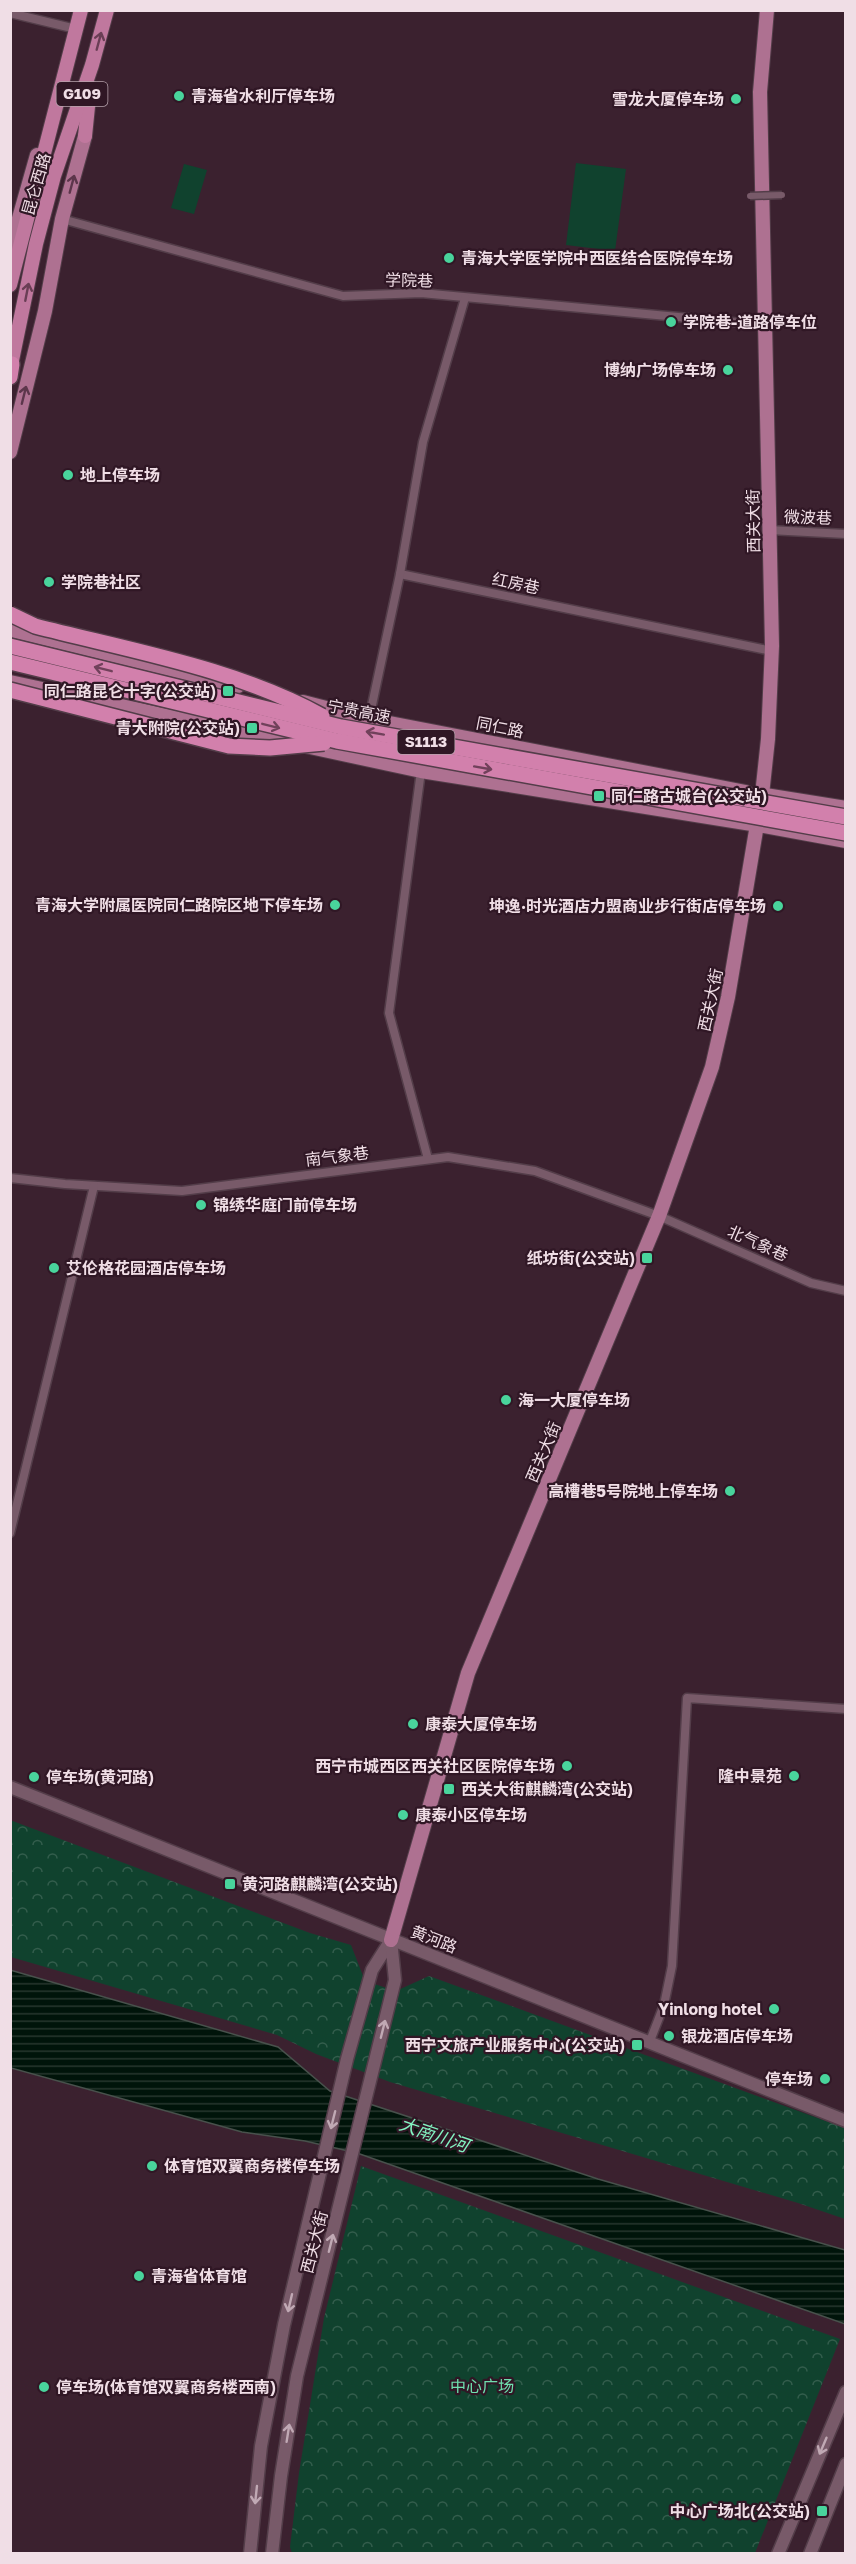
<svg xmlns="http://www.w3.org/2000/svg" width="856" height="2564" viewBox="0 0 856 2564" font-family="'Golos Text','Noto Sans SC',sans-serif">
<style>
.grass{fill:#10422e}
.forest{fill:url(#forest-crowns)}
.water{fill:url(#water-rules);stroke:#48514c;stroke-width:1.5}
.lines{fill:none;stroke-linecap:round;stroke-linejoin:round}
.minor-casing{stroke:#533d49;stroke-width:11}
.secondary-casing{stroke:#533d49;stroke-width:15}
.primary-casing{stroke:#533d49;stroke-width:16}
.trunk-casing{stroke:#533d49;stroke-width:16}
.motorway-casing{stroke:#533d49;stroke-width:18}
.minor{stroke:#785a69;stroke-width:8}
.secondary{stroke:#785a69;stroke-width:12}
.primary{stroke:#ae7191;stroke-width:14}
.trunk{stroke:#c0789e;stroke-width:14}
.motorway{stroke:#d280ac;stroke-width:15}
.pedestrian-bridge-casing{stroke:#533d49;stroke-width:9;stroke-linecap:butt}
.motorway-bridge-casing{stroke:#533d49;stroke-width:18;stroke-linecap:butt}
.pedestrian-bridge{stroke:#785a69;stroke-width:6}
.motorway-bridge{stroke:#d280ac;stroke-width:15}
.oneway{stroke:#6a3e55}
.oneway2{stroke:#5c364b}
.oneway3{stroke:#71415b}
.oneway4{stroke:#c0a9b4}
.poi-dot{fill:#49d49c;stroke:#301725;stroke-width:2}
.labels{text-anchor:middle;stroke-width:4.5;stroke-linejoin:round;paint-order:stroke}
.shield{fill:#301725;stroke:#b6a2ac;stroke-width:1.5}
.shield-label{font-size:15px;font-weight:bold;fill:#f0dee6}
.poi-label{font-size:16px;font-weight:bold;fill:#f0dee6;stroke:#301725;text-anchor:start}
.street-label{font-size:16px;fill:#f0dee6;stroke:#301725}
.park-label{font-size:16px;fill:#6fdfae;stroke:#301725}
.water-label{font-size:18px;font-style:italic;fill:#83f3c1;stroke:#301725}
</style>
<defs>
<pattern id="forest-crowns" width="20" height="18" patternUnits="userSpaceOnUse" patternTransform="scale(1.5)"><rect width="20" height="18" fill="#10422e"/><path d="M2 6a3 3 0 1 1 6 0M12 15a3 3 0 1 1 6 0" fill="none" stroke="#335d4c"/></pattern>
<pattern id="water-rules" width="6" height="5" patternUnits="userSpaceOnUse" patternTransform="scale(1.5)"><rect width="6" height="5" fill="#00140a"/><path d="M0 2.5h6" fill="none" stroke="#26362e"/></pattern>
</defs>
<rect width="100%" height="100%" fill="#3b212f"/>
<g class="grass">
<polygon points="576,163 626,169 615,251 566,245"/>
<polygon points="184,164 207,170 194,214 171,208"/>
</g>
<g class="forest">
<polygon points="10,1820 310,1933 351,1945 365,1981 396,1991 429,1976 845,2128 845,2219 798,2203 390,2082 316,2054 277,2035 11,1957"/>
<polygon points="361,2166 840,2339 755,2553 292,2553 290,2547 299,2473 324,2318"/>
</g>
<polygon class="water" points="10,1970 278,2047 330,2091 598,2179 845,2250 845,2324 357,2153 305,2141 242,2132 11,2068"/>
<g class="lines">
<defs>
<g id="minor">
<polyline points="10,13 76,29"/>
<polyline points="62,219 343,296 421,293 764,325"/>
<polyline points="769,530 846,534"/>
<polyline points="400,574 772,651"/>
<polyline points="369,719 400,574 423,442 465,298"/>
<polyline points="421,771 389,1013 428,1159"/>
<polyline points="10,1178 65,1184 182,1191 448,1157 535,1171 659,1216 811,1283 846,1291"/>
<polyline points="10,1533 94,1186"/>
<polyline points="650,2041 664,2005 672,1966 687,1698 846,1709"/>
</g>
<g id="secondary">
<polyline points="10,1787 846,2121"/>
<polyline points="250,2554 261,2446 284,2325 347,2059 372,1970 391,1940"/>
<polyline points="272,2554 281,2476 297,2376 395,1980 391,1940"/>
<polyline points="778,2554 846,2392"/>
<polyline points="810,2554 846,2464"/>
</g>
<g id="primary">
<polyline points="10,250 37,155"/>
<polyline points="10,452 45,311 62,219 85,136"/>
<polyline points="10,630 238,686"/>
<polyline points="10,682 421,771 758,825 846,841"/>
<polyline points="303,702 369,719 746,792"/>
<polyline points="765,795 846,808"/>
<polyline points="391,1940 468,1673 659,1216 712,1067 728,997 762,795 768,739 772,646 760,92 767,10"/>
</g>
<g id="trunk">
<polyline points="85,136 90,87"/>
<polyline points="10,285 81,10"/>
<polyline points="10,370 36,244 54,176 92,65 107,10"/>
</g>
<polyline id="motorway" points="10,377 12,364"/>
</defs>
<use href="#minor" class="minor-casing"/>
<use href="#secondary" class="secondary-casing"/>
<use href="#primary" class="primary-casing"/>
<use href="#trunk" class="trunk-casing"/>
<use href="#motorway" class="motorway-casing"/>
<use href="#minor" class="minor"/>
<use href="#secondary" class="secondary"/>
<use href="#primary" class="primary"/>
<use href="#trunk" class="trunk"/>
<use href="#motorway" class="motorway"/>
<defs>
<polyline id="pedestrian-bridge" points="750,196 782,195"/>
<g id="motorway-bridge">
<path d="M10 614 35 626C132 651 234 668 322 716"/>
<polyline points="10,646 341,727 846,817"/>
<polyline points="10,662 337,741 846,833"/>
<polyline points="10,690 229,746 270,748 324,743"/>
</g>
</defs>
<use href="#pedestrian-bridge" class="pedestrian-bridge-casing"/>
<use href="#motorway-bridge" class="motorway-bridge-casing"/>
<use href="#pedestrian-bridge" class="pedestrian-bridge"/>
<use href="#motorway-bridge" class="motorway-bridge"/>
</g>
<defs><path id="oneway-shaft" d="M-6 0H5M1.5-3L5.5 0L1.5 3" fill="none" stroke-width="1.6" stroke-linecap="round" stroke-linejoin="round" transform="scale(1.5)"/></defs>
<g class="oneway">
<use href="#oneway-shaft" transform="translate(99 41) rotate(-75)"/>
<use href="#oneway-shaft" transform="translate(27 292) rotate(-79)"/>
</g>
<g class="oneway2">
<use href="#oneway-shaft" transform="translate(72 184) rotate(-75)"/>
<use href="#oneway-shaft" transform="translate(24 395) rotate(-76)"/>
</g>
<g class="oneway3">
<use href="#oneway-shaft" transform="translate(103 669) rotate(-166)"/>
<use href="#oneway-shaft" transform="translate(271 726) rotate(14)"/>
<use href="#oneway-shaft" transform="translate(375 733) rotate(-170)"/>
<use href="#oneway-shaft" transform="translate(483 768) rotate(10)"/>
</g>
<g class="oneway4">
<use href="#oneway-shaft" transform="translate(383 2029) rotate(-76)"/>
<use href="#oneway-shaft" transform="translate(333 2120) rotate(104)"/>
<use href="#oneway-shaft" transform="translate(331 2243) rotate(-76)"/>
<use href="#oneway-shaft" transform="translate(290 2303) rotate(103)"/>
<use href="#oneway-shaft" transform="translate(288 2433) rotate(-81)"/>
<use href="#oneway-shaft" transform="translate(823 2446) rotate(113)"/>
<use href="#oneway-shaft" transform="translate(256 2495) rotate(96)"/>
</g>
<g class="poi-dot">
<circle cx="179" cy="96" r="6"/>
<circle cx="736" cy="99" r="6"/>
<circle cx="449" cy="258" r="6"/>
<circle cx="671" cy="322" r="6"/>
<circle cx="728" cy="370" r="6"/>
<circle cx="68" cy="475" r="6"/>
<circle cx="49" cy="582" r="6"/>
<rect x="222" y="685" width="12" height="12" rx="3"/>
<rect x="246" y="722" width="12" height="12" rx="3"/>
<rect x="593" y="790" width="12" height="12" rx="3"/>
<circle cx="335" cy="905" r="6"/>
<circle cx="778" cy="906" r="6"/>
<circle cx="201" cy="1205" r="6"/>
<rect x="641" y="1252" width="12" height="12" rx="3"/>
<circle cx="54" cy="1268" r="6"/>
<circle cx="506" cy="1400" r="6"/>
<circle cx="730" cy="1491" r="6"/>
<circle cx="413" cy="1724" r="6"/>
<circle cx="567" cy="1766" r="6"/>
<circle cx="794" cy="1776" r="6"/>
<circle cx="34" cy="1777" r="6"/>
<rect x="443" y="1783" width="12" height="12" rx="3"/>
<circle cx="403" cy="1815" r="6"/>
<rect x="224" y="1878" width="12" height="12" rx="3"/>
<circle cx="774" cy="2009" r="6"/>
<circle cx="669" cy="2036" r="6"/>
<rect x="631" y="2039" width="12" height="12" rx="3"/>
<circle cx="825" cy="2079" r="6"/>
<circle cx="152" cy="2166" r="6"/>
<circle cx="139" cy="2276" r="6"/>
<circle cx="44" cy="2387" r="6"/>
<rect x="816" y="2505" width="12" height="12" rx="3"/>
</g>
<g class="labels">
<g class="shield">
<rect x="56.5" y="82" width="51" height="24" rx="4.5"/>
<rect x="397.5" y="730" width="57" height="24" rx="4.5"/>
</g>
<g class="shield-label">
<text x="82" y="99">G109</text>
<text x="426" y="747">S1113</text>
</g>
<g class="poi-label">
<text x="191" y="102">青海省水利厅停车场</text>
<text x="724" y="105" text-anchor="end">雪龙大厦停车场</text>
<text x="461" y="264">青海大学医学院中西医结合医院停车场</text>
<text x="683" y="328">学院巷-道路停车位</text>
<text x="716" y="376" text-anchor="end">博纳广场停车场</text>
<text x="80" y="481">地上停车场</text>
<text x="61" y="588">学院巷社区</text>
<text x="216" y="697" text-anchor="end">同仁路昆仑十字(公交站)</text>
<text x="240" y="734" text-anchor="end">青大附院(公交站)</text>
<text x="611" y="802">同仁路古城台(公交站)</text>
<text x="323" y="911" text-anchor="end">青海大学附属医院同仁路院区地下停车场</text>
<text x="766" y="912" text-anchor="end">坤逸·时光酒店力盟商业步行街店停车场</text>
<text x="213" y="1211">锦绣华庭门前停车场</text>
<text x="635" y="1264" text-anchor="end">纸坊街(公交站)</text>
<text x="66" y="1274">艾伦格花园酒店停车场</text>
<text x="518" y="1406">海一大厦停车场</text>
<text x="718" y="1497" text-anchor="end">高槽巷5号院地上停车场</text>
<text x="425" y="1730">康泰大厦停车场</text>
<text x="555" y="1772" text-anchor="end">西宁市城西区西关社区医院停车场</text>
<text x="782" y="1782" text-anchor="end">隆中景苑</text>
<text x="46" y="1783">停车场(黄河路)</text>
<text x="461" y="1795">西关大街麒麟湾(公交站)</text>
<text x="415" y="1821">康泰小区停车场</text>
<text x="242" y="1890">黄河路麒麟湾(公交站)</text>
<text x="762" y="2015" text-anchor="end">Yinlong hotel</text>
<text x="681" y="2042">银龙酒店停车场</text>
<text x="625" y="2051" text-anchor="end">西宁文旅产业服务中心(公交站)</text>
<text x="813" y="2085" text-anchor="end">停车场</text>
<text x="164" y="2172">体育馆双翼商务楼停车场</text>
<text x="151" y="2282">青海省体育馆</text>
<text x="56" y="2393">停车场(体育馆双翼商务楼西南)</text>
<text x="810" y="2517" text-anchor="end">中心广场北(公交站)</text>
</g>
<g class="street-label">
<text transform="translate(36 184) rotate(-74)" y="6">昆仑西路</text>
<text transform="translate(409 280) rotate(1)" y="6">学院巷</text>
<text transform="translate(808 517) rotate(2)" y="6">微波巷</text>
<text transform="translate(753 521) rotate(-91)" y="6">西关大街</text>
<text transform="translate(516 583) rotate(12)" y="6">红房巷</text>
<text transform="translate(359 711) rotate(11)" y="6">宁贵高速</text>
<text transform="translate(500 727) rotate(11)" y="6">同仁路</text>
<text transform="translate(710 1000) rotate(-78)" y="6">西关大街</text>
<text transform="translate(337 1156) rotate(-7)" y="6">南气象巷</text>
<text transform="translate(758 1243) rotate(24)" y="6">北气象巷</text>
<text transform="translate(543 1452) rotate(-67)" y="6">西关大街</text>
<text transform="translate(434 1939) rotate(21)" y="6">黄河路</text>
<text transform="translate(314 2242) rotate(-76)" y="6">西关大街</text>
</g>
<g class="park-label">
<text x="482" y="2392">中心广场</text>
</g>
<g class="water-label">
<text transform="translate(434 2135) rotate(19)" y="6">大南川河</text>
</g>
</g>
<rect width="856" height="2564" fill="none" stroke="#f0dee6" stroke-width="24"/>
</svg>
